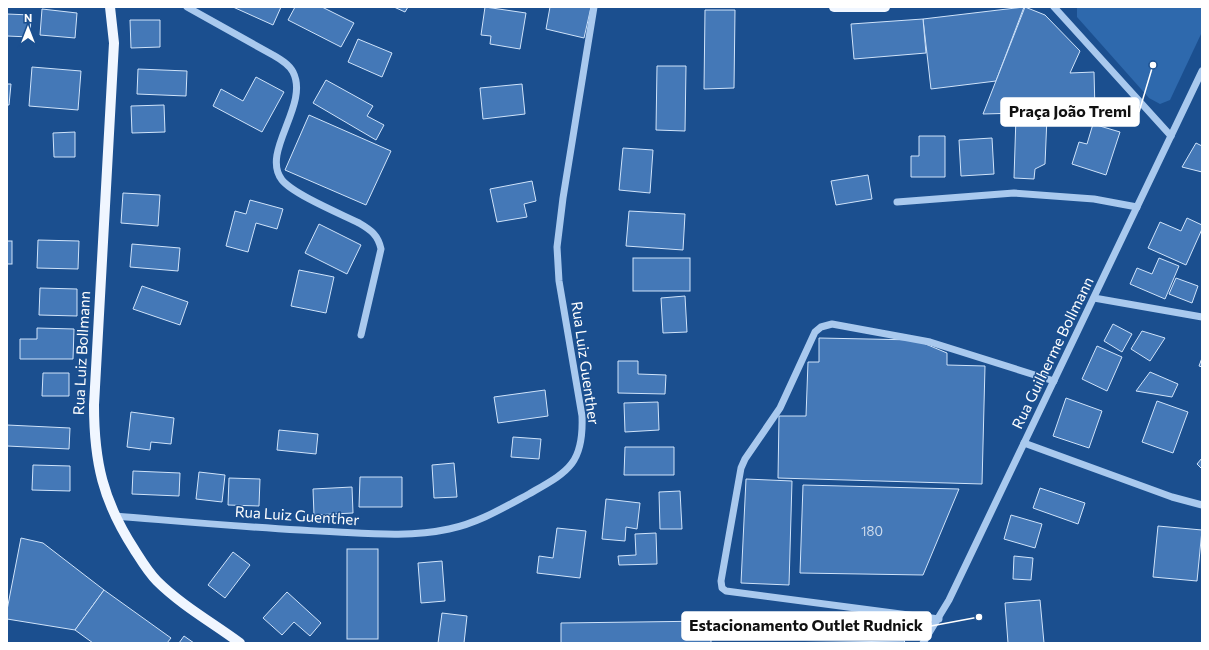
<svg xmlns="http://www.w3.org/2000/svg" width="1209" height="650" viewBox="0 0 1209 650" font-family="Commissioner,sans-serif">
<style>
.green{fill:#2e69ad}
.building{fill:#4478b7;stroke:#cfe3fa}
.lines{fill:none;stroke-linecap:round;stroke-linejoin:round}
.minor{stroke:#a9c9ee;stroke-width:7}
.major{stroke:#f0f6ff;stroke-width:10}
.labels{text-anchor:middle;stroke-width:3;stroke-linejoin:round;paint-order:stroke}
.number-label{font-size:13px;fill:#d0dded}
.street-label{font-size:15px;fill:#fff;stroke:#1b4f8f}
.leader{fill:none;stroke:#fff;stroke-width:1.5}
.callout-dot{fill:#fff;stroke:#1b4f8f;stroke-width:1.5}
.callout{fill:#fff;stroke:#fff;stroke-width:1.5}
.callout-label{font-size:16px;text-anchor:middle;font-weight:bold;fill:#111}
</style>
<rect width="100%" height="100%" fill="#1b4f8f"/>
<polygon class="green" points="1077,7 1202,7 1202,32 1170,100 1160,104 1149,98 1077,17"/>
<g class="building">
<polygon points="233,7 281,7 273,25"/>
<polygon points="295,7 322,7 354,23 341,47 288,20"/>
<polygon points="394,7 408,7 405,12"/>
<polygon points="485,7 526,13 520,49 490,44 491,36 481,35"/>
<polygon points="550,7 591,7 584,38 546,29"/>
<polygon points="1024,7 996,81 931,89 923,19"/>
<polygon points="1025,7 1045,15 1080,51 1070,73 1094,72 1095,111 983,114"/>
<polygon points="42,9 77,13 75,38 40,35"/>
<polygon points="705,10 735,10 734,88 704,89"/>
<polygon points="7,14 31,15 30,37 7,36"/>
<polygon points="923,19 926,53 854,59 851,24"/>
<polygon points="130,20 160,20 160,47 131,48"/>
<polygon points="358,39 392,53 382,77 348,62"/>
<polygon points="657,66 686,66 685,131 656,130"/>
<polygon points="32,67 81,71 78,110 29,106"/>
<polygon points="138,69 187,71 186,96 137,94"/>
<polygon points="256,77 284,92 262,132 213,106 221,89 243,101"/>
<polygon points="326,80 373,106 367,116 384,125 376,140 313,103"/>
<polygon points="7,84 11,84 9,105 7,105"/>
<polygon points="522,84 525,114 483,119 480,88"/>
<polygon points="164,105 165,132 132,133 131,106"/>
<polygon points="309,115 391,151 366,205 285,170"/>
<polygon points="1016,116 1047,117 1045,164 1035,169 1034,179 1014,178"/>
<polygon points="1093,124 1120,132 1106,175 1072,164 1079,142 1087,144"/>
<polygon points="75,132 75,157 54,157 53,133"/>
<polygon points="919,136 945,136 945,177 911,177 911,156 919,156"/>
<polygon points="992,138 994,174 961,176 959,140"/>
<polygon points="1196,143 1202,146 1202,172 1182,167"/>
<polygon points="623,148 653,150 650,193 619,190"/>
<polygon points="868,175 872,199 836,205 831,181"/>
<polygon points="532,181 536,201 524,204 527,217 497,222 490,189"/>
<polygon points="123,193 160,195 158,226 121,223"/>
<polygon points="250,200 283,209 277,229 256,223 248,252 226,246 235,211 246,214"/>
<polygon points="629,211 685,214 683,250 626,246"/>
<polygon points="1187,218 1202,225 1202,229 1186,265 1148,248 1160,222 1181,231"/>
<polygon points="319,224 361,245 347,274 305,253"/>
<polygon points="38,240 79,241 78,269 37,268"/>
<rect x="7" y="241" width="5" height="23"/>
<polygon points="132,244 180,248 178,271 130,267"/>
<rect x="633" y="258" width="57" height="33"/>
<polygon points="1159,258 1179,266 1165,299 1130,284 1137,268 1152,274"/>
<polygon points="299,270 334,277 326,313 291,306"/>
<polygon points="1176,278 1198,286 1192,303 1169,294"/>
<polygon points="142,286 188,302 180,325 133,309"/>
<polygon points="40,288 77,289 77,316 39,315"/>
<polygon points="685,296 687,332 663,333 661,298"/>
<polygon points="1113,324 1132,334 1122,352 1104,341"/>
<polygon points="37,328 74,329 73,359 20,359 20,339 37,339"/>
<polygon points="1142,331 1165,338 1150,361 1131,349"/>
<polygon points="819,338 916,340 947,353 947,365 985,366 982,484 778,478 779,416 806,416 808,362 819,362"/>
<polygon points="1097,346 1122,357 1107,391 1082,379"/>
<polygon points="1202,358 1202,367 1199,366"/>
<polygon points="618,361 638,361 638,374 666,375 665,394 618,393"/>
<polygon points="1150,372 1178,384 1172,397 1136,391"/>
<polygon points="43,373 69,373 69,396 42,396"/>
<polygon points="545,390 548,416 498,423 494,397"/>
<polygon points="1066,398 1102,411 1089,448 1053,436"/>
<polygon points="1157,401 1188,412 1173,453 1142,442"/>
<polygon points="658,402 659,430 625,432 624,403"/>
<polygon points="131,412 174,418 171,444 151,442 150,450 127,447"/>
<polygon points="7,425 70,428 69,449 7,446"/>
<polygon points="279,430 318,434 316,454 277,450"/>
<polygon points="513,437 541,439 539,459 511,457"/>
<polygon points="625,447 674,447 674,475 624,475"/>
<polygon points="1202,458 1202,469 1197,464"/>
<polygon points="454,463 457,497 434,498 432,465"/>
<polygon points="33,465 70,466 70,491 32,490"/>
<polygon points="133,471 180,473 179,496 132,494"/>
<polygon points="199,472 225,475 222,502 196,499"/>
<polygon points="360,477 402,477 402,507 359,507"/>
<polygon points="229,478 260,479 259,506 228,505"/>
<polygon points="746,479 792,481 789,585 741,583"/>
<polygon points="803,485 959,489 923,575 800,573"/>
<polygon points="352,487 353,513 314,515 313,489"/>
<polygon points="1040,488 1085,503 1078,524 1033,508"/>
<polygon points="680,491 682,529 660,529 659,492"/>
<polygon points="606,499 640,503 637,529 626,527 625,541 602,539"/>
<polygon points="1011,515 1042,524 1035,548 1004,539"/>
<polygon points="1158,526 1202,530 1197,581 1153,577"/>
<polygon points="557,528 586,531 580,578 537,573 539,556 553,558"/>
<polygon points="656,533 657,564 619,565 618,556 636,555 635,534"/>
<polygon points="21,538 43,543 104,590 75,630 7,619 7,610"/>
<rect x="347" y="549" width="31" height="90"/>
<polygon points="233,552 250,565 225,598 208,585"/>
<polygon points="1014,556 1033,558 1031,580 1013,579"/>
<polygon points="442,561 445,601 421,603 418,563"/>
<polygon points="104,590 171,638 167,643 93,643 75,630"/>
<polygon points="287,592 321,623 310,636 294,622 282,635 263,618"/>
<polygon points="1040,600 1044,643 1008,643 1005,603"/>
<polygon points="442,613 467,616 464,643 438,643"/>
<polygon points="711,621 711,643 561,643 561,623"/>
<polygon points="184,636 194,643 179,643"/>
<polygon points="905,641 903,643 771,643"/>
</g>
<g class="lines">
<g class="minor">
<path d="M187 7 273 55C280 59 289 64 293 72 310 105 260 152 282 180 293 194 341 214 359 223 371 230 378 235 381 249L361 335"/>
<polyline points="1054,7 1171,136"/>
<polyline points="897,202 1014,193 1094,199 1137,207"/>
<polyline points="1094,298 1202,317"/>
<polyline points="1024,443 1172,497 1202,505"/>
<path d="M115 516C189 522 263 529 338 532 375 534 412 537 449 529 478 523 503 508 529 494 567 472 584 465 582 416L559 281 557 247 563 198 594 7"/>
<polyline points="939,619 726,591 722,588 721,581 741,468 745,459 780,408 815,332 821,327 832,324 930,342 1054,381"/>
<polyline points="923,643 949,600 1202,71"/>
</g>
<g class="major">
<path d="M110 7 114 43 94 405C94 462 103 501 134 549 141 560 148 572 157 581 181 605 213 623 240 643"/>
<polyline points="834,7 885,7"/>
</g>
</g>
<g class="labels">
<g class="number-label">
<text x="872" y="536">180</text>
</g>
<g class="street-label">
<text transform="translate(82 353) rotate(-87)" y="5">Rua Luiz Bollmann</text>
<text transform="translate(1053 353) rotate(-64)" y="5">Rua Guilherme Bollmann</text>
<text transform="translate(585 363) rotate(82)" y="5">Rua Luiz Guenther</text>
<text transform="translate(297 516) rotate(4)" y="5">Rua Luiz Guenther</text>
</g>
</g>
<path class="leader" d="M1153 65L1139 112M979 617L931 626"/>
<g class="callout-dot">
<circle cx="1153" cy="65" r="4"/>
<circle cx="979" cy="617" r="4"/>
</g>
<g class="callout">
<rect x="1001" y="98" width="138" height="28" rx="4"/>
<rect x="682" y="612" width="249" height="28" rx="4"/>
</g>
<g class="callout-label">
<text x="1070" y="117">Praça João Treml</text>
<text x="806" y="631">Estacionamento Outlet Rudnick</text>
</g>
<rect width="1209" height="650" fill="none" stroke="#ffffff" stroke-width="16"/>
<g transform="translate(28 28)" stroke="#1b4f8f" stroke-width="3" paint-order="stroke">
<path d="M0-3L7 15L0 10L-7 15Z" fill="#ffffff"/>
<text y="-6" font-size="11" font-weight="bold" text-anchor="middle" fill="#ffffff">N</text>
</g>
</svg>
